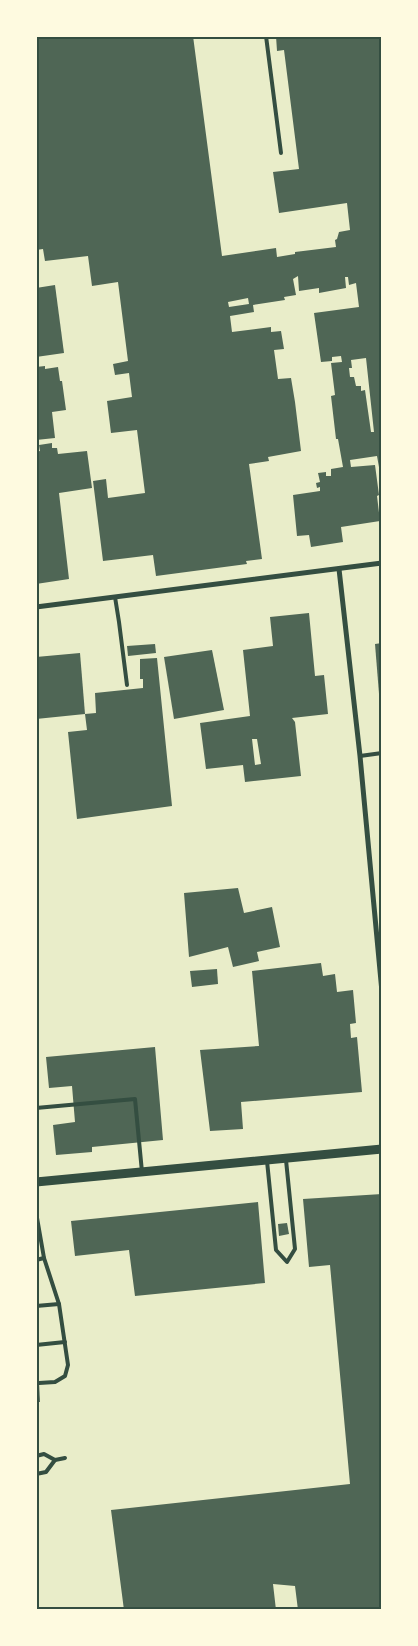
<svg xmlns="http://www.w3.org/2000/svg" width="418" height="1646" viewBox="0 0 418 1646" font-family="Georgia,serif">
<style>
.building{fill:#4f6655;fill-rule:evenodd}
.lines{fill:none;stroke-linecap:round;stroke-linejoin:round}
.service{stroke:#344e41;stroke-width:4}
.minor{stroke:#344e41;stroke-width:5}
.tertiary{stroke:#344e41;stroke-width:9}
.neatline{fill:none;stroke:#344e41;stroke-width:2}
</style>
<rect width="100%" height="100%" fill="#e9edc9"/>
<g class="building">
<path d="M36 36H193L222 256 276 248 277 257 295 254V252L336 247 335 240 337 239 339 232 350 230 347 203 279 213 273 172 299 169 284 50 277 51 276 36H382V484L377 456 350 460 351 467 375 465 379 495 377 496 380 521 341 527 343 542 311 547 309 535 297 536 293 495 320 491V487L317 488 316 483 320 482 318 473 326 472V476H331V469L343 467 338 439H336L331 396 335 395 331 363 342 362 341 356 332 357V361L321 362 314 313 359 307 356 283 349 285 348 277H345L346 288 319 293V288L299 291 298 276 293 279 296 295 284 297 285 300 253 305 254 312 230 316 232 332 271 327V332L281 331 284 349 274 350 278 379 291 378 295 402 301 451 268 457 269 461 249 464 262 559 246 561 247 564 156 576 153 555 103 561 93 481 106 479 108 498 145 493 137 430 111 433 107 401 132 397 129 373 115 375 113 364 128 361 118 282 92 286 88 256 45 261 43 249 36 250ZM248 298 249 304 229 307 228 302ZM366 358 374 432H371L365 390 361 391V386H356L354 377H350L349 368H352L351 360Z"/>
<polygon points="55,285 64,353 36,357 36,288"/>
<polygon points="45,366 45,369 58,367 60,381 62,381 66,410 52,412 55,438 36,440 36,367"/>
<polygon points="52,443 52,448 57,448 58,454 87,451 92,488 59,493 69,579 36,584 36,452 40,451 39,445"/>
<path d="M309 613 315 676 324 675 328 714 292 718 295 722 301 776 245 782 243 765 206 769 200 723 250 716 243 650 273 646 270 617ZM252 739H257L261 764 255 765Z"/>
<polygon points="382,643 382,706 380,706 375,644"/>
<polygon points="155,644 156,653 128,656 127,646"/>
<polygon points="212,650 224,710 174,719 164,657"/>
<polygon points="80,653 85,714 36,719 36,657"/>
<polygon points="157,658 172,806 77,819 68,732 87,730 85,714 96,713 95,693 143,688 143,679 140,679 140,659"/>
<polygon points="238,888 244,913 272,907 280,947 257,952 259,961 233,967 228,947 189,957 184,893"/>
<polygon points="321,963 323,976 335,974 337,992 353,990 356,1023 350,1024 351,1038 357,1037 362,1092 241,1102 243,1129 210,1131 200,1050 259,1046 252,971"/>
<polygon points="217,969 218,984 192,987 190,971"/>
<polygon points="155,1047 163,1140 92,1147 92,1152 56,1155 53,1125 75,1122 72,1086 49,1088 46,1057"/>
<polygon points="382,1194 382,1610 298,1610 295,1586 273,1584 276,1610 124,1610 111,1510 350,1484 330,1265 309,1267 303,1199"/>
<polygon points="258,1202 265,1283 135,1296 129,1250 75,1256 71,1221"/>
<polygon points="287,1223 289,1234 279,1236 278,1224"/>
<polygon points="38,1363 40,1402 36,1402 36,1364"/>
</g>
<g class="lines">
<g class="service">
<polyline points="266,36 281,153"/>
<polyline points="115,597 119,622 127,685"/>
<polyline points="360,756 382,753"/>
<polyline points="36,1108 135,1099 142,1172"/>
<polyline points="267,1161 276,1250 287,1262 295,1249 286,1160"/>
<polyline points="36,1212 44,1258 59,1304 68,1365 65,1376 55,1382 39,1383"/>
<polyline points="36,1260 44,1258"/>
<polyline points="36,1306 59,1304"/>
<polyline points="36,1345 65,1342"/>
<polyline points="36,1456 44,1454 55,1460"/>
<polyline points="36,1474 46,1472 55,1460 65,1458"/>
</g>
<g class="minor">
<polyline points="339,569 360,756 382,992"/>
<polyline points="36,607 382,563"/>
</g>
<polyline class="tertiary" points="36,1182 382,1149"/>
</g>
<rect width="418" height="1646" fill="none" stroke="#fefae0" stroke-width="75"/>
<rect x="38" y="38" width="342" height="1570" class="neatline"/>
</svg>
